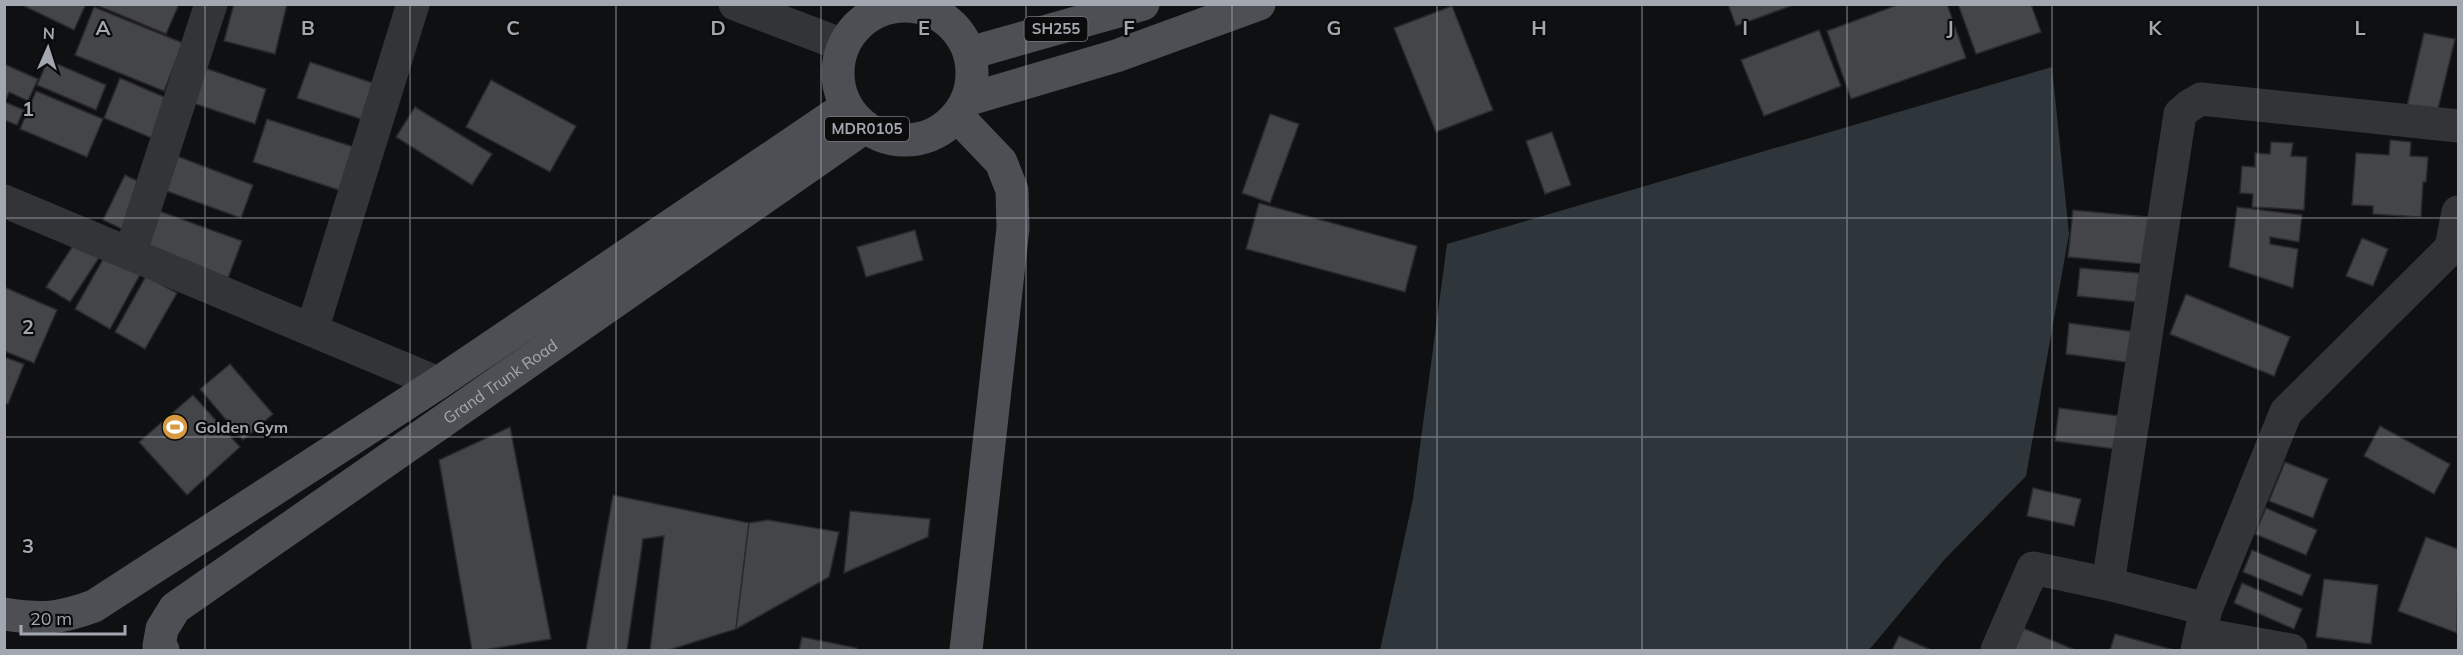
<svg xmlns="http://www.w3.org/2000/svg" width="2463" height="655" viewBox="0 0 2463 655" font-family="Mulish,sans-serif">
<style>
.water{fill:#2f363b}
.building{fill:#444548;stroke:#2a2a2c;stroke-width:1.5}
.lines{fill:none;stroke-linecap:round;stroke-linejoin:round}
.minor{stroke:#333437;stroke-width:33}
.major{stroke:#4d4f54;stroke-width:33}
.grid{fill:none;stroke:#a2a7b0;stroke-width:1.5;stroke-opacity:0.55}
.labels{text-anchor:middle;stroke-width:4.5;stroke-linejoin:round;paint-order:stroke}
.shield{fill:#0b0b0b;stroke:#75787e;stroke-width:1.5}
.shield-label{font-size:15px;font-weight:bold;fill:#a2a7b0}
.street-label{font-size:16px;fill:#a2a7b0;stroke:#0b0b0b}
.poi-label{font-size:16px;font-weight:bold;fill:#a2a7b0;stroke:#0b0b0b;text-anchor:start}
.grid-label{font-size:20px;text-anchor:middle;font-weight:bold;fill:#a2a7b0;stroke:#0b0b0b;stroke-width:4.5;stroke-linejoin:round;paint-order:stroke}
</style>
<rect width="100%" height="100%" fill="#0f1011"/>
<polygon class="water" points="2052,67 2069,234 2026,476 1944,560 1869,650 1380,650 1413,499 1447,244"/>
<g class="building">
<polygon points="20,4 86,4 74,30"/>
<polygon points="94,4 179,4 166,34"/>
<polygon points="234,4 287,4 275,54 224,41"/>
<polygon points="1728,4 1796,4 1736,26"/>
<polygon points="1900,4 1947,4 1966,58 1851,99 1827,31"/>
<polygon points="1958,4 2031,4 2041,32 1976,54"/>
<polygon points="1452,6 1493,110 1436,132 1394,28"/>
<polygon points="94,7 183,43 164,91 75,55"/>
<polygon points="1819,30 1841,86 1764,116 1741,60"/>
<polygon points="2424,33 2455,39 2437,113 2407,106"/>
<polygon points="48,60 106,85 96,110 37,85"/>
<polygon points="310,62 379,85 367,121 297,98"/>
<polygon points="4,64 38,79 28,101 9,92 5,102 24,110 17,125 4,120"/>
<polygon points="205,68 266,89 255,124 193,103"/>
<polygon points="120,78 171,100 154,139 104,118"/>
<polygon points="491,80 576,126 550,172 466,127"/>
<polygon points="36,91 103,119 87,157 20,129"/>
<polygon points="415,107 492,154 472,185 396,137"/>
<polygon points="1270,114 1299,124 1270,203 1242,193"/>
<polygon points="267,119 360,149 345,192 253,162"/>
<polygon points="1552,132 1571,185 1545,194 1526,141"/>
<polygon points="2390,140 2411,142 2410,156 2428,157 2426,182 2423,182 2421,217 2373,214 2373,206 2352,205 2356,153 2389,155"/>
<polygon points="2271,142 2293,143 2291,156 2307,157 2304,210 2252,207 2253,194 2240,193 2242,166 2255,167 2255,153 2270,154"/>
<polygon points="174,155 253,185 241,218 161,189"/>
<polygon points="125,175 146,185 124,230 103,220"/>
<polygon points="1259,203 1417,246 1405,292 1246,249"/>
<polygon points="2237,207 2302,215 2299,242 2270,237 2270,244 2298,249 2293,288 2229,267"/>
<polygon points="2073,210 2158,218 2154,265 2068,257"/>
<polygon points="159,211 242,241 228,278 145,247"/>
<polygon points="915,230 923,260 866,277 857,247"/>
<polygon points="80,235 104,250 70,302 46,287"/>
<polygon points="2362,238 2388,249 2373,286 2346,276"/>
<polygon points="107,252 142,271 110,329 75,309"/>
<polygon points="2080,268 2149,274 2147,303 2077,296"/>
<polygon points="146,276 177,293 145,349 115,332"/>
<polygon points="4,287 57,310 34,363 4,351"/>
<polygon points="2186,294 2290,337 2274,376 2170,334"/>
<polygon points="2069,323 2136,332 2132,363 2066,354"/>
<polygon points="4,357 24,364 8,404 4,403"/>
<polygon points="230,364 273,414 243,440 200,389"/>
<polygon points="193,395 240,447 187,495 139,442"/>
<polygon points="2059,408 2119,416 2115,449 2055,441"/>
<polygon points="2380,426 2450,464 2434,494 2364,456"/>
<polygon points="510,427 551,639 484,650 472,650 439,460"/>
<polygon points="2285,462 2328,479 2313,518 2269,501"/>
<polygon points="2033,488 2081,499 2074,526 2027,516"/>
<polygon points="613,495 749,523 736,629 669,650 650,650 664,536 643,539 627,650 586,650"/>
<polygon points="2266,508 2317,530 2306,555 2255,534"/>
<polygon points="850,511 930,519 928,537 844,573"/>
<polygon points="768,520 839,532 829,577 736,629 749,523"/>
<polygon points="2426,537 2458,549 2457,633 2398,611"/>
<polygon points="2252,550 2311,575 2302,596 2243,572"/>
<polygon points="2324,579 2378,585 2371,644 2316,637"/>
<polygon points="2242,583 2302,609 2294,629 2234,603"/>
<polygon points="2023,628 2075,650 2014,650"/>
<polygon points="2115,634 2174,650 2110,650"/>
<polygon points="1899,636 1931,650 1892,650"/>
<polygon points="802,637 857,648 857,650 799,650"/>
</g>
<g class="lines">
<g class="minor">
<polyline points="735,4 843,45"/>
<polyline points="4,201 438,383"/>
<polyline points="2451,248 2458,212"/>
<polyline points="130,254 211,4"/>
<polyline points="312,330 413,4"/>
<polyline points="2108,584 2180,114 2189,106 2201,99 2458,126"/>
<polyline points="2201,634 2291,650"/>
<polyline points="1997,650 2033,568 2108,584 2206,609"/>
<polyline points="2197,650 2206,609 2286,412 2451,248 2458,246"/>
</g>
<g class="major">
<circle cx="905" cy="73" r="67"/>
<polyline points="970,53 1143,4"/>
<polyline points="970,99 1116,56 1259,4"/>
<polyline points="958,117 1001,162 1012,190 1013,228 966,650"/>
<path d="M4 614C41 620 59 619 94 606L438 383 846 107"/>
<path id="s1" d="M163 650 159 646 162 629 175 608 865 127"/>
</g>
</g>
<path class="grid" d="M205 4V650M410 4V650M616 4V650M821 4V650M1026 4V650M1232 4V650M1437 4V650M1642 4V650M1847 4V650M2052 4V650M2258 4V650M4 218H2458M4 437H2458"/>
<defs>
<symbol id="stadium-disc" viewBox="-11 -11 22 22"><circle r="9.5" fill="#d89a40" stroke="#0b0b0b"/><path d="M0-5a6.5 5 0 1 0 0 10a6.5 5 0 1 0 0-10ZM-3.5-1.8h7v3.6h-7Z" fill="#fff"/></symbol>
</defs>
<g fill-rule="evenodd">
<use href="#stadium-disc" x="160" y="412" width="30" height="30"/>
</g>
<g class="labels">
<g class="shield">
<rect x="1024.5" y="17" width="63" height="24" rx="4.5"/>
<rect x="825" y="117" width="84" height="24" rx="4.5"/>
</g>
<g class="shield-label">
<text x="1056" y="34">SH255</text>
<text x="867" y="134">MDR0105</text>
</g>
<g class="street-label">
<text dy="6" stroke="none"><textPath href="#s1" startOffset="444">Grand Trunk Road</textPath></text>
</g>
<g class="poi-label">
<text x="195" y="433">Golden Gym</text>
</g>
</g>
<g class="grid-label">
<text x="103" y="35">A</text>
<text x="308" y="35">B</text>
<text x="513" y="35">C</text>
<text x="718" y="35">D</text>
<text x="924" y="35">E</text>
<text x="1129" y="35">F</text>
<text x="1334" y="35">G</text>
<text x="1539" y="35">H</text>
<text x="1745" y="35">I</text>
<text x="1950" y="35">J</text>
<text x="2155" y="35">K</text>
<text x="2360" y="35">L</text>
<text x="28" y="116">1</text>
<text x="28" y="334">2</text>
<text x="28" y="553">3</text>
</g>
<rect width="2463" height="655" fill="none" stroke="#a2a7b0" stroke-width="12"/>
<g transform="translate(48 48) rotate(3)" stroke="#0b0b0b" stroke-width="4.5" paint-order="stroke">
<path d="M0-4.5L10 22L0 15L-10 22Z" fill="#a2a7b0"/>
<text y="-9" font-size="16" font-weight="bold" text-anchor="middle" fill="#a2a7b0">N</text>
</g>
<path d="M21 625v9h104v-9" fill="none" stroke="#a2a7b0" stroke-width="3"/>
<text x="30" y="625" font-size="18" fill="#a2a7b0" stroke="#0b0b0b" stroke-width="4.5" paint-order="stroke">20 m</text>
</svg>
